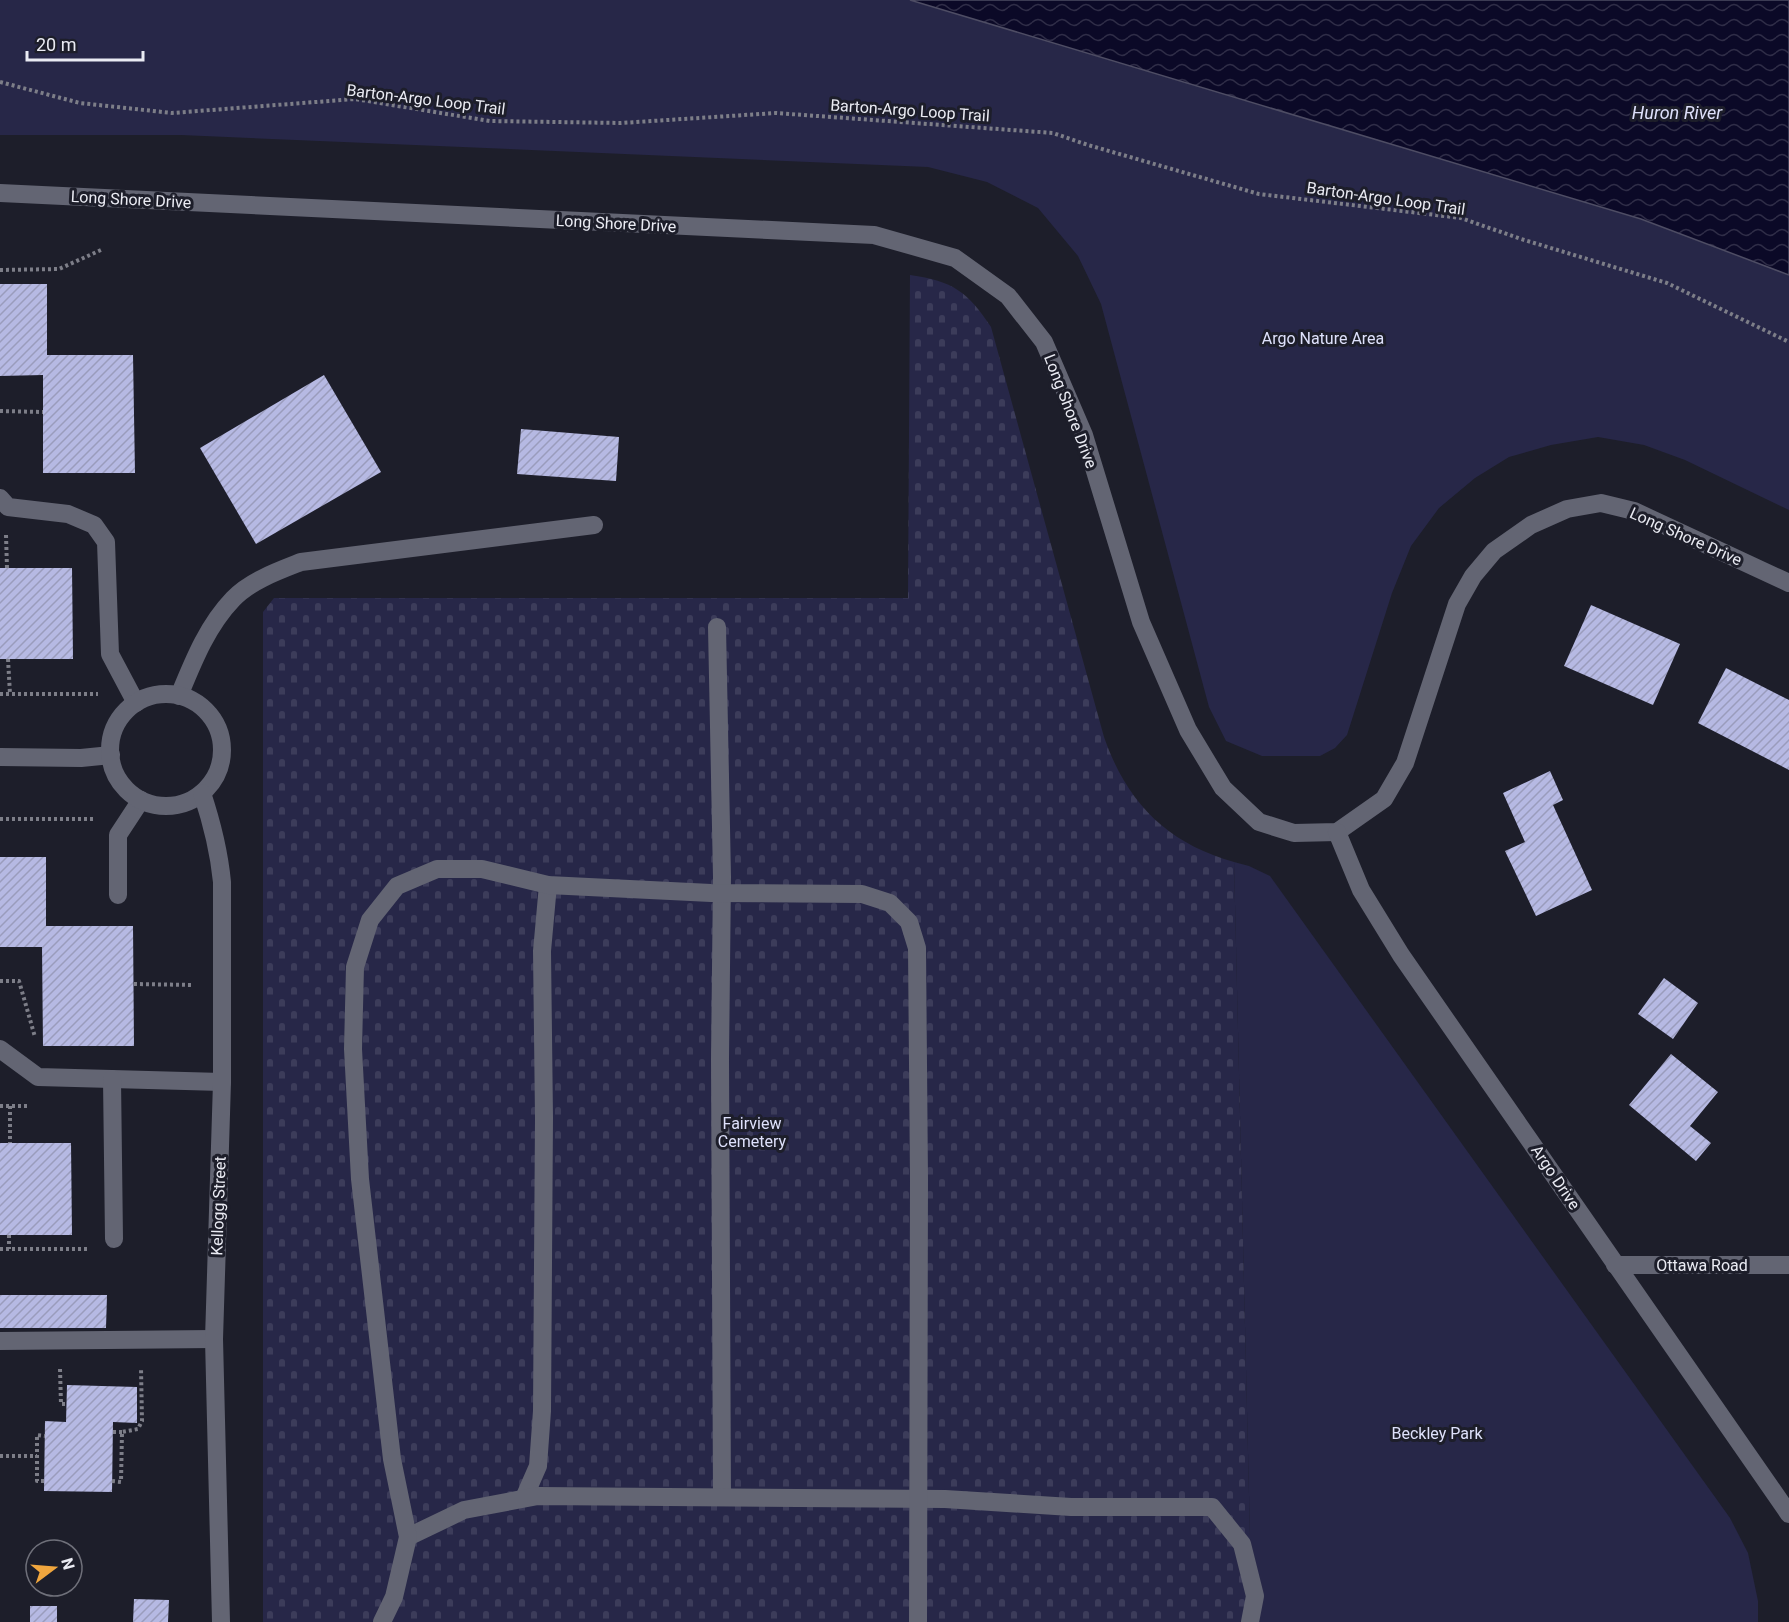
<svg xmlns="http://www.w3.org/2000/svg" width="1789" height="1622" viewBox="0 0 1789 1622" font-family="Roboto,sans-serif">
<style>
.green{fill:#272748}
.cemetery{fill:url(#cemetery-stones)}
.water{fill:url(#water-waves);stroke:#4e4d64;stroke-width:1.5}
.building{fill:url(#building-hatch)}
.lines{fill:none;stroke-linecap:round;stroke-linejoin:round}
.path{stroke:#7d7e88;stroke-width:4;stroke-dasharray:3 3;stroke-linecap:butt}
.lane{stroke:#636573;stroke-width:18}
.street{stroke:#636573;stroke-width:18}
.labels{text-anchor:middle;stroke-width:6;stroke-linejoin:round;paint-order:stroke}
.street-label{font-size:16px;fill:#eaebf3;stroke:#1d1e2a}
.park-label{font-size:16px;fill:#dee1fb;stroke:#1d1e2a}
.water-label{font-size:18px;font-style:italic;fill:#dee0fb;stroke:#1d1e2a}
</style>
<defs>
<pattern id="cemetery-stones" width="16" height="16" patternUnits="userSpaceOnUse" patternTransform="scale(1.5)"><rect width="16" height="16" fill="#272748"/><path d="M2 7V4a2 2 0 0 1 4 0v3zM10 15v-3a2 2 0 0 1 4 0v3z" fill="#3c3c5a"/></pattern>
<pattern id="water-waves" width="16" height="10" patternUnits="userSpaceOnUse" patternTransform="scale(1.5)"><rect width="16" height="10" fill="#0b0927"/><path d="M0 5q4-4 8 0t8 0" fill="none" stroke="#2f2d47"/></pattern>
<pattern id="building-hatch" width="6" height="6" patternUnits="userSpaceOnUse" patternTransform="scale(1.5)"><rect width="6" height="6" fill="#b6b9e3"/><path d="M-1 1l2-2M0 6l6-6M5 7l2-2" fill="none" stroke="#9a9cbc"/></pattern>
</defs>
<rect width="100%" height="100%" fill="#1d1e2a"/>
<g class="green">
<polygon points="0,0 910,0 1641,219 1789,275 1789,510 1685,460 1644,445 1598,437 1551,445 1509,457 1475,478 1439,508 1411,546 1392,593 1347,735 1335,748 1320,756 1262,756 1226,741 1209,707 1101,304 1078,256 1038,208 987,182 928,167 181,135 0,135"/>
<polygon points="1234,862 1249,866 1270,876 1730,1518 1748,1553 1758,1601 1758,1622 1252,1622"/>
</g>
<path class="cemetery" d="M910 275C953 281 968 292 991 327L1104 737C1127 803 1167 843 1234 862L1252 1622H263V612L274 598H908Z"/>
<polygon class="water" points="910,0 1789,0 1789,275 1641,219"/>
<g class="building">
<polygon points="0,284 47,284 47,355 133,355 135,473 43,473 43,375 0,376"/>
<polygon points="324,375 381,472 256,544 200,448"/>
<polygon points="521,429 619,437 616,481 517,474"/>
<polygon points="0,568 72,568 73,659 0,659"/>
<polygon points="1591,605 1680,644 1653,705 1564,666"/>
<polygon points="1726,668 1789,700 1789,770 1698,723"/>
<polygon points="1550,771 1563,800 1553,805 1592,890 1536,916 1505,851 1525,842 1503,793"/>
<polygon points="0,857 46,857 46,926 133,926 134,1046 43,1046 42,947 0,947"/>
<polygon points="1664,978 1698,1003 1673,1039 1638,1014"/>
<polygon points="1671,1054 1718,1092 1690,1126 1711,1143 1696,1161 1629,1105"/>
<polygon points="0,1143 71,1143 72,1235 0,1235"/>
<polygon points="0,1295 107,1295 106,1328 0,1328"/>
<polygon points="67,1385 137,1387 137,1423 113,1422 112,1492 44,1491 45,1421 66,1422"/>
<polygon points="134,1599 169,1600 168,1622 133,1622"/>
<rect x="30" y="1606" width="27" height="16"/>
</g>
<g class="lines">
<g class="path">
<polyline points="0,82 80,103 172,113 355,99 490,121 621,123 776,113 1053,133 1088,145 1259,194 1461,218 1521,239 1667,283 1789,342"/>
<polyline points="0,270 59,269 101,250"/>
<polyline points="0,411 43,412"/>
<polyline points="6,535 7,568"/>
<polyline points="8,659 10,694"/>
<polyline points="0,694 98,694"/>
<polyline points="0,819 95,819"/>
<polyline points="0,981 19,981 35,1037"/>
<polyline points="134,984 193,985"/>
<polyline points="0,1106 29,1106"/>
<polyline points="10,1106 10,1143"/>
<polyline points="9,1235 9,1249"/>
<polyline points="0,1249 87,1249"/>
<polyline points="60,1369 61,1404 67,1404"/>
<polyline points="113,1432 122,1432"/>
<polyline points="0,1456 37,1456"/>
<polyline points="44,1481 37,1481 37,1435 45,1436"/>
<polyline points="112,1481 121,1482 122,1432 138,1429 142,1421 141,1368"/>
</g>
<g class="lane">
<polyline points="0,498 8,507 68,514 94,525 106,542 110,654 136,703"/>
<polyline points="717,627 722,877 720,1059 722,1497"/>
<path d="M179 696C193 662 207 626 233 599 250 581 278 571 301 562L594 525"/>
<polyline points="0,757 81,758 111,755"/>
<polyline points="118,895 118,835 141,800"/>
<polyline points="0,1049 38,1077 222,1082"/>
<polyline points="112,1079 114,1239"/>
<polyline points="0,1341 214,1339"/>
<polyline points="524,1498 538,1466 542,1411 544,1118 542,951 548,885"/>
<polyline points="408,1537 464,1510 538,1496 945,1499 1071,1507 1212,1507 1242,1544 1255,1596 1250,1622"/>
<polyline points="382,1622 394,1597 408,1537 392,1459 360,1179 353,1049 355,967 370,920 397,886 437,869 482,869 548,885 711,893 862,894 890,903 909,922 917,948 919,1179 918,1622"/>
</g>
<g class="street">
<polyline points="0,193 874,235 955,258 1008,296 1044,342 1084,435 1141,622 1188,730 1223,788 1259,822 1294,833 1337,832 1384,799 1405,763 1457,604 1473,576 1494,551 1531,525 1567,509 1601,503 1634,511 1789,583"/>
<circle cx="166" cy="750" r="56"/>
<path d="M202 793C212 823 219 851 222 882V1082L214 1339 221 1622"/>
<polyline points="1337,832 1361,890 1401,955 1789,1514"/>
<polyline points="1615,1265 1789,1265"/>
</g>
</g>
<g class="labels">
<g class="street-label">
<text transform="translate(426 99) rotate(7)" y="6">Barton-Argo Loop Trail</text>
<text transform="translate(910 110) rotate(4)" y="6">Barton-Argo Loop Trail</text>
<text transform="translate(1386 198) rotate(8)" y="6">Barton-Argo Loop Trail</text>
<text transform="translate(131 199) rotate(3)" y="6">Long Shore Drive</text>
<text transform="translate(616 223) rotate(3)" y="6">Long Shore Drive</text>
<text transform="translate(1071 411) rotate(69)" y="6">Long Shore Drive</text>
<text transform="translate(1686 536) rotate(24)" y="6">Long Shore Drive</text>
<text transform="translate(1556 1177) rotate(56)" y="6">Argo Drive</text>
<text transform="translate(218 1206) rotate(-88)" y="6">Kellogg Street</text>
<text x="1702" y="1271">Ottawa Road</text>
</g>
<g class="park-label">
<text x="1323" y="344">Argo Nature Area</text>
<text x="752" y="1129">Fairview<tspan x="752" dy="18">Cemetery</tspan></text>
<text x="1437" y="1439">Beckley Park</text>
</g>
<g class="water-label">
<text x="1677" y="119">Huron River</text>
</g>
</g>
<g transform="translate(54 1568) rotate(74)"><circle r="28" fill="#1d1e2a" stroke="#6f707a" stroke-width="1.5"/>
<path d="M0-4.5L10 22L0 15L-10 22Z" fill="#f0a63e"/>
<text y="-9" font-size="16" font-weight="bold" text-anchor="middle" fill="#eaebf3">N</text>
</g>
<path d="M27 51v9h116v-9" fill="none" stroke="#eaebf3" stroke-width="3"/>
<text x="36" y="51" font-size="18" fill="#eaebf3" stroke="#1d1e2a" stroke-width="4.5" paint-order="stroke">20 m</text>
</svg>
